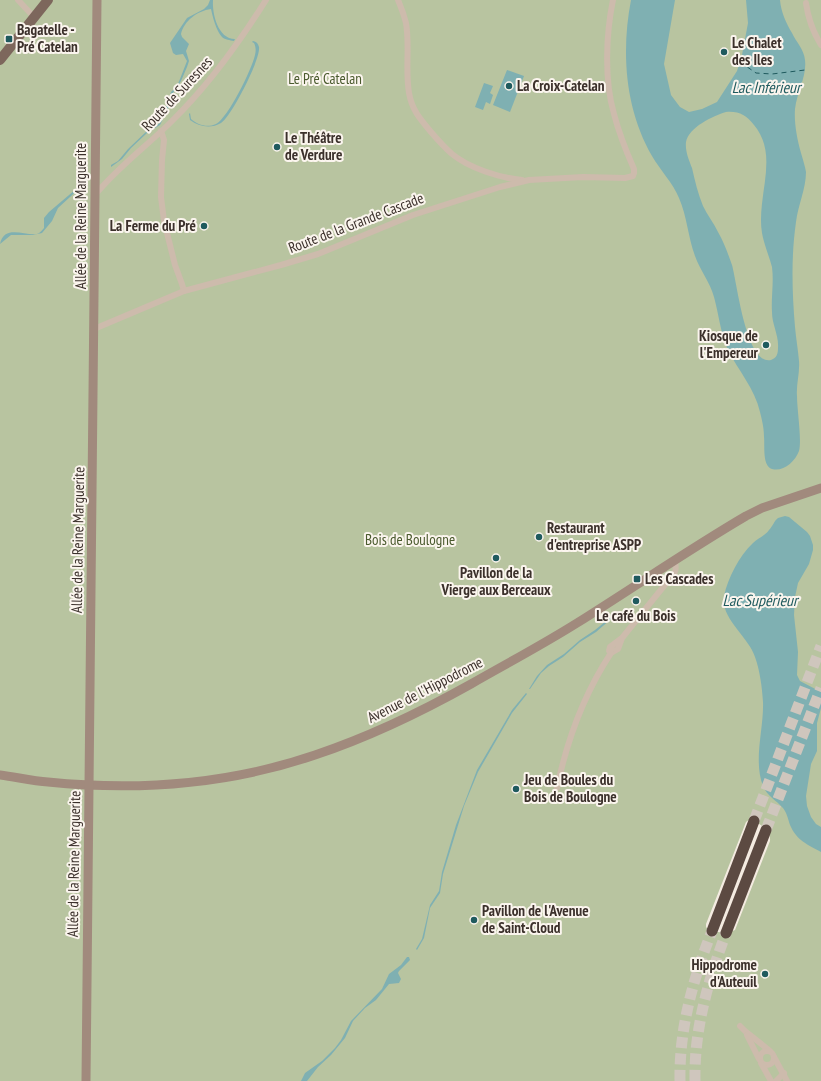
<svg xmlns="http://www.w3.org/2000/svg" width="821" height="1081" viewBox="0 0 821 1081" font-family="'PT Sans Narrow',sans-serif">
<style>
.green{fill:#b8c4a0;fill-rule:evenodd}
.water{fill:#7fb0b2;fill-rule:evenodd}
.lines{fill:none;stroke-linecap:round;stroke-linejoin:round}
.ferry{stroke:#1f5a5e;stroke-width:1;stroke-dasharray:5 4;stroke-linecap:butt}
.highway-tunnel{stroke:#cfc6bd;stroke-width:11;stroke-dasharray:11 5.5;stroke-linecap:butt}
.street{stroke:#cdbbac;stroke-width:6}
.secondary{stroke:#a18a7d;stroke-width:9}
.primary{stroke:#7d675c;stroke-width:10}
.highway{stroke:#5c4a42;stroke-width:11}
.poi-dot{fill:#1f5a5e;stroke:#fbf5ee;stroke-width:1.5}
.labels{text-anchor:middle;stroke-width:4;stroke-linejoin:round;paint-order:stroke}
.poi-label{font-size:15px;font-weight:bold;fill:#3b302b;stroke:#fbf5ee;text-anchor:start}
.park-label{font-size:15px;fill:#4a5a2e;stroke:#fbf5ee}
.street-label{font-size:15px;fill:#3b302b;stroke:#fbf5ee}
.water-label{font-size:16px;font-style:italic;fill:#1f5a5e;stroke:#fbf5ee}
</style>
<rect width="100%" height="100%" fill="#f4ebe1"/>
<path class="green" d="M0 0H821V1081H0ZM750 819 753 820C761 825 771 830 770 841L735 930 727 933 709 931 706 927V924L746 822Z"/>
<g class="water">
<path d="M210 0H213C212 14 218 39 235 39L234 41C230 40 225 40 222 37 216 30 213 18 211 9 197 11 184 21 181 34L182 37 189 44 186 51 189 61 187 67 181 81 173 93 170 106 166 111 162 121 160 125 147 133 131 148 122 159 111 167V165L118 161 128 149 148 130 160 123 165 107 168 104 171 92 177 86 180 79 187 61 183 54 176 55 173 53 170 43 187 18 204 9 208 5Z"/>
<path d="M631 0H675L664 64 671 95 680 107 689 112 702 109 717 102 737 71 742 55 748 23 746 0H780C781 12 786 23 792 33 796 42 804 49 805 60 807 76 797 92 795 109 794 123 797 139 801 153 803 160 805 166 806 172 806 189 798 205 796 222 791 257 792 291 795 327 796 338 798 350 799 361 800 373 796 385 797 396 797 410 802 440 799 451 795 462 783 472 772 469 762 466 765 445 764 437 764 428 762 420 760 412 755 389 738 370 728 350 720 331 719 315 714 297 710 282 700 270 695 256 688 237 687 216 679 198 673 183 660 170 652 156 625 109 621 52 631 0ZM726 112C739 111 746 115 754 125 780 156 756 196 762 233 764 244 769 256 772 267 774 282 771 298 772 312 772 325 779 335 778 348 778 353 777 358 771 360 746 366 737 282 732 265 728 254 724 242 718 232 714 223 707 215 703 206 698 194 695 181 692 168 689 160 685 151 686 142 689 127 713 116 726 112Z"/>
<path d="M253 41C256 42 258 43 259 47 261 59 231 117 221 123 211 129 199 127 190 120L189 114 190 113 191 119C198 125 207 128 216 124 228 118 252 69 255 55 256 51 256 47 254 43L252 42Z"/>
<polygon points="507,70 524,76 510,112 493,105"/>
<polygon points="484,83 493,86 490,93 493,95 490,104 486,102 483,110 475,107"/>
<path d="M82 184V186L58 208 52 221 42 233 33 235H11L0 244C4 224 25 236 37 234 40 233 42 230 44 228V218L49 212Z"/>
<path d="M785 516 789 517 807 532 810 536 813 545V550L809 564 798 583 795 597 794 615 798 652 797 675 800 681 821 692V708L817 723V751L811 764 806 796 807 806 811 817 816 824 821 827V852C807 844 797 841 790 825 788 819 787 813 783 808 776 800 767 796 763 786 753 760 764 729 763 702 762 687 760 671 755 657 749 637 720 618 724 596 728 578 739 556 753 543 758 538 765 536 769 530 773 526 774 521 778 518Z"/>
<polygon points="623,612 624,614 611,619 596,632 580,642 563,657 549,666 541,673 530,689 529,689 537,676 547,665 564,654 580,640 595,630 611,617"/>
<polygon points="526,693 527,694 512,713 478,772 464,806 443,874 440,893 430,908 424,938 417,950 416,949 422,939 430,905 439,891 442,872 456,825 477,770 512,710"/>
<polygon points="407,957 409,957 410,960 399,971 398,973 401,979 399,983 389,984 376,1000 365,1008 353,1021 345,1038 331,1055 318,1067 307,1081 301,1081 305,1073 322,1061 335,1048 341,1040 351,1021 382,989 389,974 401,965"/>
</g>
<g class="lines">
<polyline class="ferry" points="740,62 756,73 772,74 805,70"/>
<g class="highway-tunnel">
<polyline points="754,821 821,646"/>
<polyline points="766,830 821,688"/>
<path d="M680 1081C679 1029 693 979 712 931"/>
<path d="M695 1081C694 1029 708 981 726 933"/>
</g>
<g class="street">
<polyline points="18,0 34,17"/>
<path d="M398 0C401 7 404 15 406 23 410 46 405 69 409 93 412 110 420 119 431 132 437 139 444 147 452 154 469 168 500 178 522 180"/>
<path d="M806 3C808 18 813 32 821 45"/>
<polyline points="161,131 164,140 162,160 161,197 164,221 175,265 182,284 184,291"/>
<path d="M95 195C118 167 147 146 172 121 209 85 239 43 266 0"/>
<path d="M94 329 184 291 281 265 318 254 413 215 500 187 529 180 583 177 625 178 633 176 634 173V169C626 151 619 133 614 114 604 80 606 34 613 0"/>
<path d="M622 638 618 649 611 653 609 651 610 647 622 638 668 581C675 573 677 572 675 560"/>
<path d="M557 788C567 740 584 694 611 653"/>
<polyline points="740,1026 745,1031 770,1051"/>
<polyline points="747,1035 759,1059"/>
<circle cx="767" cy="1058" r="7"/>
<polyline points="774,1057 787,1081"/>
<polyline points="761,1063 771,1081"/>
<polyline points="776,1081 784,1073"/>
</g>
<g class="secondary">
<path d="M0 775C16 777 32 781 48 782 137 791 230 784 315 755 369 737 421 712 471 684 506 664 542 645 577 623 633 588 688 550 746 516L762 508 821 488"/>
<polyline points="86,1081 97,0"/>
</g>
<polyline class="primary" points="0,60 48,0"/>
<g class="highway">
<polyline points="712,931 754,821"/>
<polyline points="726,933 766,830"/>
</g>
</g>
<g class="poi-dot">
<rect x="5" y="35" width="8" height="8" rx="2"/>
<circle cx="724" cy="52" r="4"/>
<circle cx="509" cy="86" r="4"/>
<circle cx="277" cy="147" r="4"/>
<circle cx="204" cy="226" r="4"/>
<circle cx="766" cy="345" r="4"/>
<circle cx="539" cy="537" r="4"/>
<circle cx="496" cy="558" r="4"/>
<rect x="633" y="575" width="8" height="8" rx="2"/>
<circle cx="636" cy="601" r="4"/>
<circle cx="516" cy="789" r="4"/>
<circle cx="474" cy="920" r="4"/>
<circle cx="765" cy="974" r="4"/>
</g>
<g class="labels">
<g class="poi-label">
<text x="17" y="35">Bagatelle -<tspan x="17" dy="17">Pré Catelan</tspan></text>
<text x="732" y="48">Le Chalet<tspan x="732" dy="17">des Iles</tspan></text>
<text x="517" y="91">La Croix-Catelan</text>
<text x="285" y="143">Le Théâtre<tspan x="285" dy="17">de Verdure</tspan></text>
<text x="196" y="231" text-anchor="end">La Ferme du Pré</text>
<text x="758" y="341" text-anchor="end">Kiosque de<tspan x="758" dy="17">l'Empereur</tspan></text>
<text x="547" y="533">Restaurant<tspan x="547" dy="17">d'entreprise ASPP</tspan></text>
<text x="496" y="578" text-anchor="middle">Pavillon de la<tspan x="496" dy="17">Vierge aux Berceaux</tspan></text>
<text x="645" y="584">Les Cascades</text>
<text x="636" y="621" text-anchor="middle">Le café du Bois</text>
<text x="524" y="785">Jeu de Boules du<tspan x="524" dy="17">Bois de Boulogne</tspan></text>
<text x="482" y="916">Pavillon de l'Avenue<tspan x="482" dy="17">de Saint-Cloud</tspan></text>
<text x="757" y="970" text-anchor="end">Hippodrome<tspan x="757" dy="17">d'Auteuil</tspan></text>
</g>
<g class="park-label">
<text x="325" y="84">Le Pré Catelan</text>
<text x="410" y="545">Bois de Boulogne</text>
</g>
<g class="street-label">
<text transform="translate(177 94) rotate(-47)" y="5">Route de Suresnes</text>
<text transform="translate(81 216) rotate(-90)" y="5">Allée de la Reine Marguerite</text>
<text transform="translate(356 223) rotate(-21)" y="5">Route de la Grande Cascade</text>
<text transform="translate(78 540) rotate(-89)" y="5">Allée de la Reine Marguerite</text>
<text transform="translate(425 690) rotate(-27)" y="5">Avenue de l'Hippodrome</text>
<text transform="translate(74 864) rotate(-89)" y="5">Allée de la Reine Marguerite</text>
</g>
<g class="water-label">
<text x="766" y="93">Lac Inférieur</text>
<text x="760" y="606">Lac Supérieur</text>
</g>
</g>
</svg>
